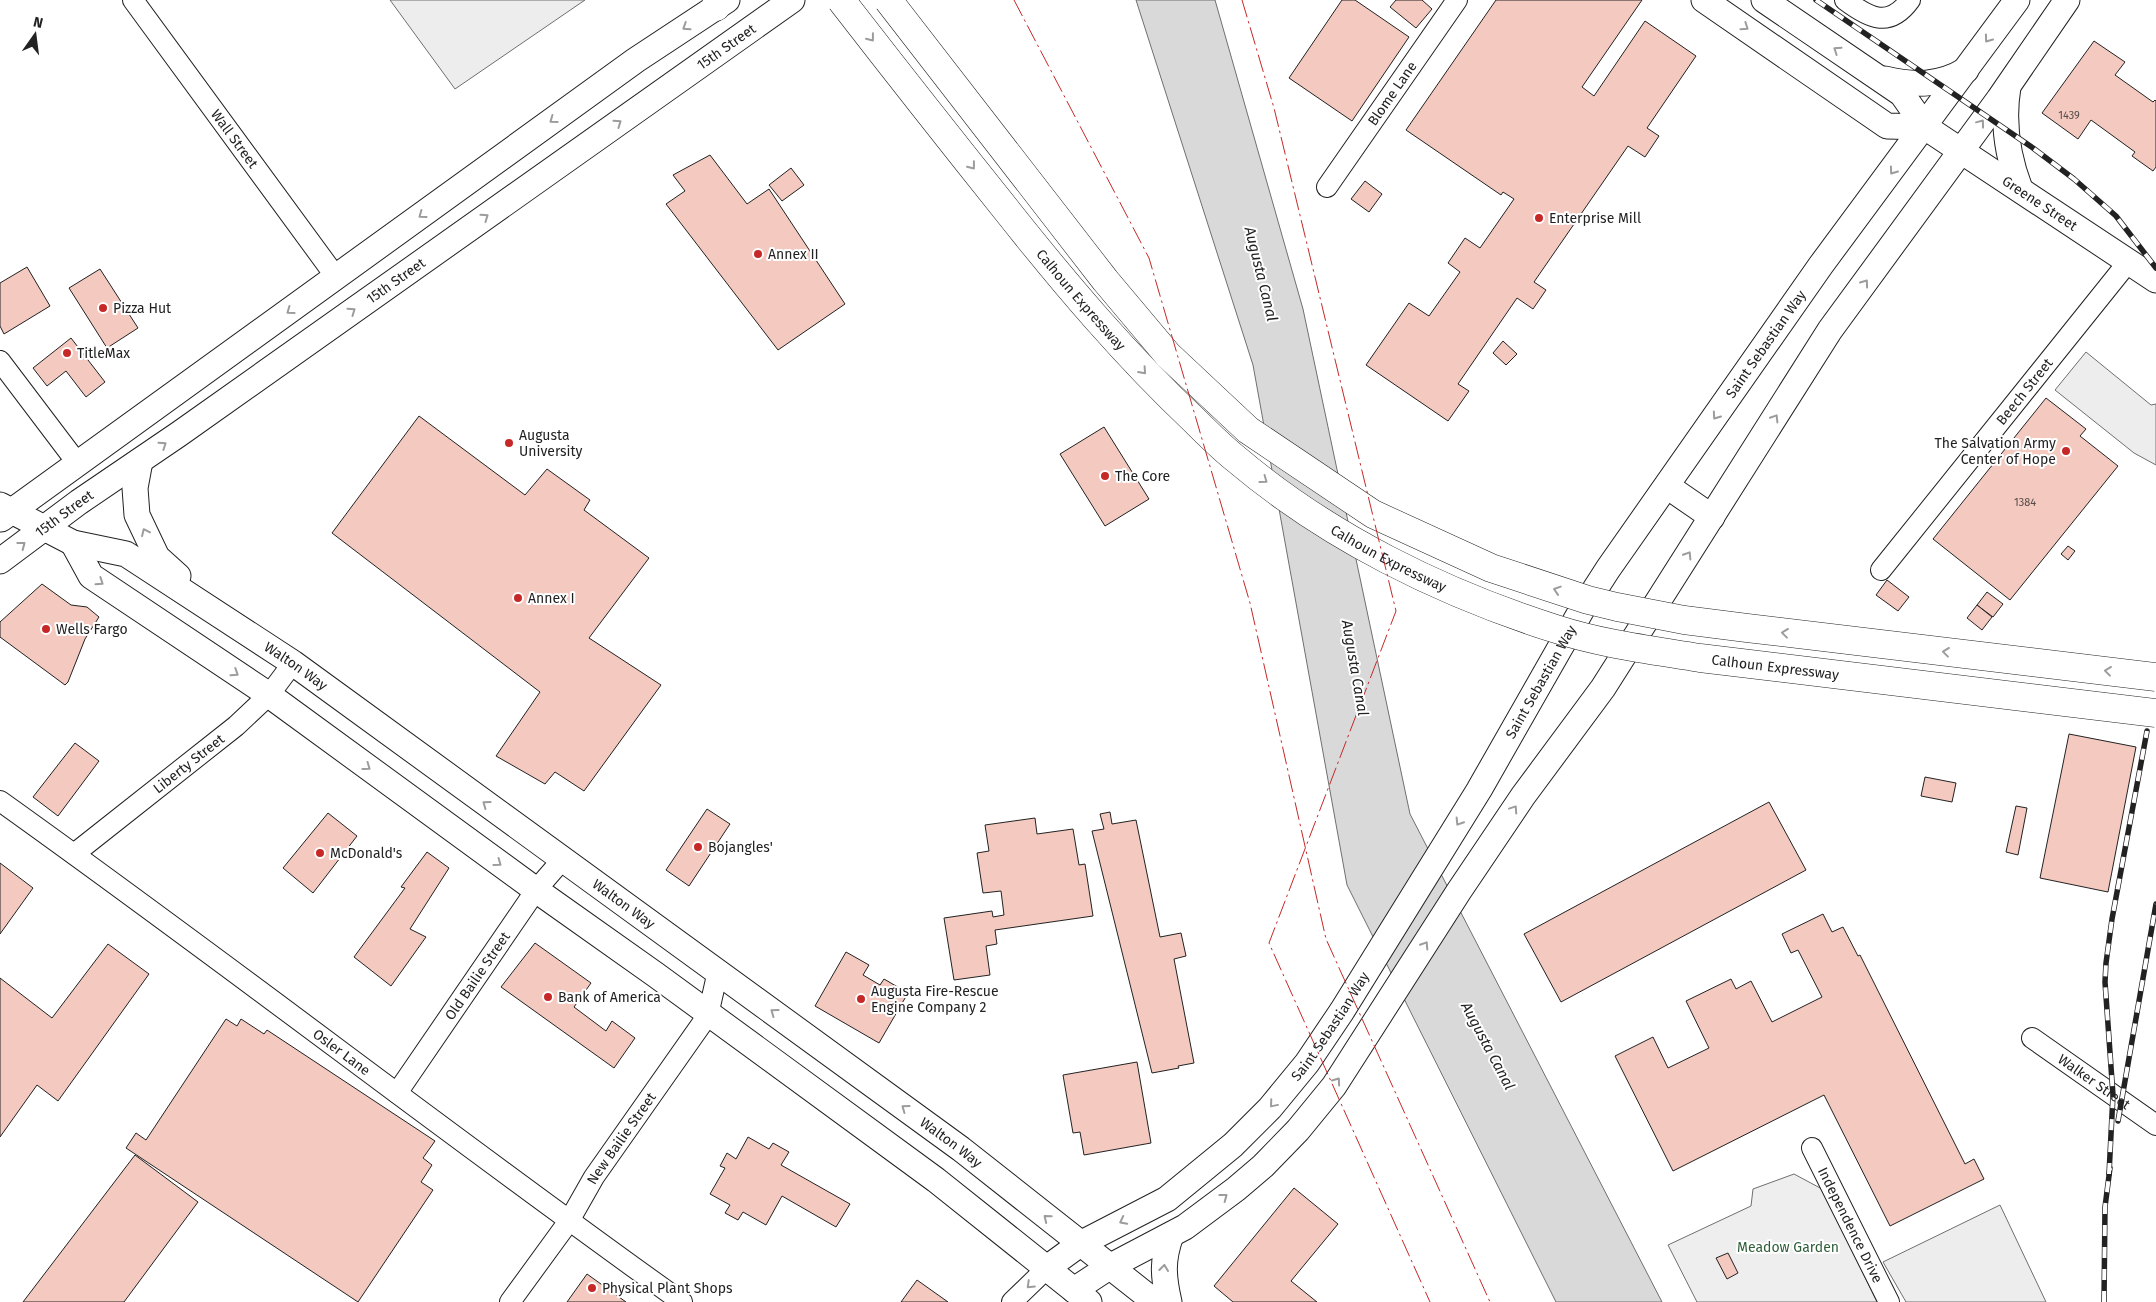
<svg xmlns="http://www.w3.org/2000/svg" width="2156" height="1302" viewBox="0 0 2156 1302" font-family="'Fira Sans',sans-serif">
<style>
.green{fill:#eee;stroke:#6f6f6f}
.parking{fill:#ededed;stroke:#6f6f6f}
.water{fill:#d9d9d9;stroke:#6f6f6f}
.building{fill:#f3c9c0;stroke:#222}
.lines{fill:none;stroke-linecap:round;stroke-linejoin:round}
.minor-casing{stroke:#222;stroke-width:22}
.major-casing{stroke:#222;stroke-width:27}
.highway-casing{stroke:#222;stroke-width:29}
.minor{stroke:#fff;stroke-width:20}
.major{stroke:#fff;stroke-width:25}
.highway{stroke:#fff;stroke-width:28}
.rail-casing{stroke:#222;stroke-width:5.5}
.rail{stroke:#fff;stroke-width:4;stroke-dasharray:11;stroke-linecap:butt}
.highway-bridge-casing{stroke:#222;stroke-width:29;stroke-linecap:butt}
.highway-bridge{stroke:#fff;stroke-width:28}
.power{stroke:#c62828;stroke-width:1;stroke-dasharray:18 4 2.5 4;stroke-linecap:butt}
.oneway{stroke:#9c9c9c}
.poi-dot{fill:#c62828;stroke:#fff;stroke-width:2}
.labels{text-anchor:middle;stroke-width:4;stroke-linejoin:round;paint-order:stroke}
.number-label{font-size:11px;fill:#564c4a}
.street-label{font-size:14px;fill:#222;stroke:#fff}
.poi-label{font-size:14px;fill:#222;stroke:#fff;text-anchor:start}
.park-label{font-size:14px;fill:#2f5e38;stroke:#fff}
.water-label{font-size:15px;font-style:italic;fill:#222;stroke:#fff}
</style>
<rect width="100%" height="100%" fill="#fff"/>
<polygon class="green" points="1794,1174 1822,1189 1877,1302 1697,1302 1668,1245 1751,1206 1753,1189"/>
<g class="parking">
<polygon points="390,0 585,0 455,89"/>
<polygon points="2086,352 2151,405 2156,404 2156,465 2134,453 2055,390"/>
<polygon points="2000,1205 2046,1302 1906,1302 1883,1262"/>
</g>
<polygon class="water" points="1136,0 1215,0 1303,309 1410,814 1662,1302 1556,1302 1347,885 1253,365"/>
<g class="building">
<polygon points="1342,0 1355,0 1409,37 1352,121 1289,78"/>
<polygon points="1396,0 1422,0 1432,9 1416,28 1390,7"/>
<polygon points="1496,0 1642,0 1582,87 1594,96 1645,21 1696,56 1647,128 1659,136 1645,157 1628,146 1534,282 1546,290 1533,309 1517,298 1458,384 1469,391 1448,421 1366,365 1409,303 1429,316 1460,272 1448,263 1465,238 1480,248 1514,199 1503,192 1501,195 1406,130"/>
<polygon points="2094,41 2125,62 2115,75 2153,102 2155,100 2156,101 2156,167 2153,171 2132,156 2135,152 2091,120 2078,139 2042,113"/>
<polygon points="710,155 747,204 769,189 845,304 778,350 666,204 685,191 673,175"/>
<polygon points="791,168 804,185 782,201 769,185"/>
<polygon points="1365,181 1382,194 1369,212 1351,199"/>
<polygon points="27,267 50,306 4,334 0,326 0,283"/>
<polygon points="100,269 138,328 107,348 69,288"/>
<polygon points="71,338 105,382 86,397 66,371 47,386 33,368"/>
<polygon points="1503,341 1517,354 1506,365 1493,353"/>
<polygon points="2046,398 2086,429 2080,436 2118,466 2010,600 1933,539"/>
<polygon points="419,416 525,495 547,469 590,500 584,510 649,558 589,638 661,685 584,791 555,772 545,784 496,756 540,692 332,533"/>
<polygon points="1104,427 1149,499 1105,526 1060,454"/>
<polygon points="2068,546 2075,551 2068,560 2061,554"/>
<polygon points="1887,580 1909,597 1898,611 1876,595"/>
<polygon points="42,584 71,605 87,607 99,617 85,639 68,682 65,685 0,637 0,622"/>
<polygon points="1987,592 2003,604 1993,617 1977,605"/>
<polygon points="1977,605 1992,617 1982,630 1967,618"/>
<polygon points="2069,734 2136,747 2108,892 2040,878"/>
<polygon points="75,743 99,761 58,816 33,797"/>
<polygon points="1925,777 1956,783 1952,802 1921,796"/>
<polygon points="1769,802 1806,870 1561,1002 1524,934"/>
<polygon points="2016,806 2027,808 2018,855 2006,852"/>
<polygon points="707,809 730,824 689,886 666,870"/>
<polygon points="1110,812 1112,824 1136,820 1160,937 1181,933 1186,956 1174,959 1194,1063 1178,1066 1179,1068 1152,1073 1092,831 1104,829 1100,814"/>
<polygon points="328,813 357,836 313,893 283,868"/>
<polygon points="1035,818 1037,834 1073,829 1079,865 1085,864 1093,916 995,930 997,944 986,946 990,975 954,980 944,918 992,911 993,917 1004,915 1001,891 983,893 977,853 989,851 985,825"/>
<polygon points="427,852 449,868 410,929 426,937 391,986 354,957 405,888 401,887"/>
<polygon points="0,863 33,888 0,934"/>
<polygon points="1823,914 1832,932 1843,927 1858,956 1860,955 1965,1164 1974,1159 1984,1179 1890,1226 1824,1095 1673,1171 1615,1056 1653,1037 1668,1068 1709,1048 1686,1001 1731,979 1736,989 1751,981 1772,1022 1822,997 1798,950 1791,953 1782,934"/>
<polygon points="535,943 591,983 574,1007 606,1031 612,1021 635,1038 614,1068 501,987"/>
<polygon points="108,944 149,974 58,1101 37,1085 0,1137 0,978 52,1018"/>
<polygon points="846,952 869,965 863,975 880,985 884,979 908,993 879,1043 815,1006"/>
<polygon points="226,1019 237,1026 241,1019 264,1034 267,1030 435,1141 423,1158 432,1165 421,1182 433,1190 358,1302 126,1148 136,1133 146,1140"/>
<polygon points="1137,1062 1151,1143 1084,1155 1080,1132 1073,1133 1063,1075"/>
<polygon points="748,1137 769,1149 773,1143 789,1152 781,1165 850,1204 836,1227 782,1196 766,1225 743,1212 738,1220 725,1213 730,1205 710,1194 725,1168 720,1166 727,1153 736,1159"/>
<polygon points="135,1155 198,1202 124,1302 23,1302"/>
<polygon points="1294,1188 1338,1224 1291,1281 1317,1302 1233,1302 1214,1286"/>
<polygon points="1728,1253 1738,1273 1727,1279 1716,1258"/>
<polygon points="587,1274 626,1302 567,1302"/>
<polygon points="917,1280 948,1302 901,1302"/>
</g>
<g class="lines">
<defs>
<g id="minor">
<path id="s1" d="M133 0 336 277"/>
<path d="M1845 0C1869 18 1889 29 1910 0"/>
<path id="s2" d="M1327 187 1457 0"/>
<polyline points="0,361 78,464"/>
<path id="s3" d="M1881 570 2129 261"/>
<path id="s4" d="M0 801C230 965 452 1138 682 1302"/>
<path id="s5" d="M74 854 236 726 269 695 293 663"/>
<path id="s6" d="M2032 1038 2156 1125"/>
<path id="s7" d="M397 1093 536 890 562 860"/>
<path id="s8" d="M1812 1148 1889 1302"/>
<path id="s9" d="M510 1302 569 1221 594 1177 708 1015 718 971"/>
<polyline points="1012,1302 1047,1268"/>
</g>
<g id="major">
<polyline points="1704,0 1887,126 1925,127"/>
<path id="s10" d="M1764 0 1902 94 1925 127 2156 280"/>
<path d="M1885 79C1913 86 1940 86 1966 70"/>
<path d="M2008 87C2002 123 2007 155 2020 189"/>
<polyline points="140,461 135,488 137,515 157,557 178,576"/>
<polyline points="1667,486 1712,517"/>
<path id="s11" d="M0 505 73 543 126 554 293 663 961 1149 1155 1302"/>
<polyline points="1,519 636,60 727,0"/>
<polyline points="73,543 91,576 269,695 536,890 656,975 936,1180 1089,1302"/>
<path id="s12" d="M0 561 79 502 179 434 792 0"/>
<path id="s13" d="M1047 1268 1080 1244 1167 1199 1233 1145 1270 1108 1307 1063 1342 1011 1479 790 1581 611 1608 569 1821 265 2017 0"/>
<polyline points="1074,1290 1109,1267 1185,1227 1236,1189 1263,1166 1298,1130 1334,1086 1459,891 1523,796 1603,688 1830,330 1999,99 2067,0"/>
<path d="M1169 1302C1163 1276 1162 1260 1171 1235"/>
</g>
<polyline id="highway" points="716,7 717,0"/>
</defs>
<use href="#minor" class="minor-casing"/>
<use href="#major" class="major-casing"/>
<use href="#highway" class="highway-casing"/>
<use href="#minor" class="minor"/>
<use href="#major" class="major"/>
<use href="#highway" class="highway"/>
<defs>
<g id="rail">
<polyline points="1816,0 2033,148 2074,179 2116,216 2156,268"/>
<polyline points="2118,1121 2156,904"/>
<polyline points="2109,1174 2113,1095 2105,982 2106,963 2112,919 2147,731"/>
<polyline points="2104,1302 2105,1207 2110,1168"/>
</g>
</defs>
<use href="#rail" class="rail-casing"/>
<use href="#rail" class="rail"/>
<defs>
<g id="highway-bridge">
<path id="s14" d="M841 0C896 71 952 142 1008 212 1066 285 1126 356 1195 421 1208 434 1221 447 1236 459 1328 537 1442 593 1556 629 1602 644 1652 650 1700 658L2156 713"/>
<polyline points="888,0 1105,280 1168,355 1248,430 1373,514 1491,568 1588,600 1617,607 1684,620 1747,628 2156,677"/>
</g>
</defs>
<use href="#highway-bridge" class="highway-bridge-casing"/>
<use href="#highway-bridge" class="highway-bridge"/>
<g class="power">
<polyline points="1014,0 1149,258 1250,603 1326,939 1490,1302"/>
<polyline points="1242,0 1274,108 1396,611 1269,943 1430,1302"/>
</g>
</g>
<defs><path id="oneway-chevron" d="M-2-3.5L2.5 0L-2 3.5" fill="none" stroke-width="1.6" stroke-linecap="round" stroke-linejoin="round" transform="scale(1.25)"/></defs>
<g class="oneway">
<use href="#oneway-chevron" transform="translate(686 27) rotate(147)"/>
<use href="#oneway-chevron" transform="translate(1745 27) rotate(34)"/>
<use href="#oneway-chevron" transform="translate(871 38) rotate(52)"/>
<use href="#oneway-chevron" transform="translate(1988 39) rotate(126)"/>
<use href="#oneway-chevron" transform="translate(1837 50) rotate(-146)"/>
<use href="#oneway-chevron" transform="translate(553 120) rotate(144)"/>
<use href="#oneway-chevron" transform="translate(618 123) rotate(-35)"/>
<use href="#oneway-chevron" transform="translate(1981 123) rotate(-53)"/>
<use href="#oneway-chevron" transform="translate(972 166) rotate(52)"/>
<use href="#oneway-chevron" transform="translate(1893 171) rotate(126)"/>
<use href="#oneway-chevron" transform="translate(422 215) rotate(144)"/>
<use href="#oneway-chevron" transform="translate(485 217) rotate(-35)"/>
<use href="#oneway-chevron" transform="translate(1865 283) rotate(-54)"/>
<use href="#oneway-chevron" transform="translate(290 311) rotate(144)"/>
<use href="#oneway-chevron" transform="translate(352 311) rotate(-35)"/>
<use href="#oneway-chevron" transform="translate(1143 371) rotate(48)"/>
<use href="#oneway-chevron" transform="translate(1716 416) rotate(125)"/>
<use href="#oneway-chevron" transform="translate(1775 418) rotate(-58)"/>
<use href="#oneway-chevron" transform="translate(163 445) rotate(-34)"/>
<use href="#oneway-chevron" transform="translate(1264 480) rotate(36)"/>
<use href="#oneway-chevron" transform="translate(145 532) rotate(-115)"/>
<use href="#oneway-chevron" transform="translate(22 545) rotate(-37)"/>
<use href="#oneway-chevron" transform="translate(1688 555) rotate(-58)"/>
<use href="#oneway-chevron" transform="translate(100 582) rotate(34)"/>
<use href="#oneway-chevron" transform="translate(1557 590) rotate(-162)"/>
<use href="#oneway-chevron" transform="translate(1785 633) rotate(-173)"/>
<use href="#oneway-chevron" transform="translate(1946 652) rotate(-173)"/>
<use href="#oneway-chevron" transform="translate(2108 671) rotate(-173)"/>
<use href="#oneway-chevron" transform="translate(235 673) rotate(33)"/>
<use href="#oneway-chevron" transform="translate(367 767) rotate(36)"/>
<use href="#oneway-chevron" transform="translate(486 804) rotate(-144)"/>
<use href="#oneway-chevron" transform="translate(1514 809) rotate(-56)"/>
<use href="#oneway-chevron" transform="translate(1459 822) rotate(122)"/>
<use href="#oneway-chevron" transform="translate(498 863) rotate(36)"/>
<use href="#oneway-chevron" transform="translate(1425 945) rotate(-57)"/>
<use href="#oneway-chevron" transform="translate(774 1012) rotate(-144)"/>
<use href="#oneway-chevron" transform="translate(1337 1081) rotate(-55)"/>
<use href="#oneway-chevron" transform="translate(1273 1104) rotate(130)"/>
<use href="#oneway-chevron" transform="translate(905 1108) rotate(-144)"/>
<use href="#oneway-chevron" transform="translate(1224 1197) rotate(-37)"/>
<use href="#oneway-chevron" transform="translate(1047 1218) rotate(-141)"/>
<use href="#oneway-chevron" transform="translate(1123 1221) rotate(153)"/>
<use href="#oneway-chevron" transform="translate(1164 1268) rotate(-83)"/>
<use href="#oneway-chevron" transform="translate(1030 1285) rotate(136)"/>
</g>
<g class="poi-dot">
<circle cx="1539" cy="218" r="5"/>
<circle cx="758" cy="254" r="5"/>
<circle cx="103" cy="308" r="5"/>
<circle cx="67" cy="353" r="5"/>
<circle cx="509" cy="443" r="5"/>
<circle cx="2066" cy="451" r="5"/>
<circle cx="1105" cy="476" r="5"/>
<circle cx="518" cy="598" r="5"/>
<circle cx="46" cy="629" r="5"/>
<circle cx="698" cy="847" r="5"/>
<circle cx="320" cy="853" r="5"/>
<circle cx="548" cy="997" r="5"/>
<circle cx="861" cy="999" r="5"/>
<circle cx="592" cy="1288" r="5"/>
</g>
<g class="labels">
<g class="number-label">
<text x="2069" y="119">1439</text>
<text x="2025" y="506">1384</text>
</g>
<g class="street-label">
<text dy="5" stroke="none"><textPath href="#s12" startOffset="890">15th Street</textPath></text>
<text dy="5" stroke="none"><textPath href="#s2" startOffset="114">Blome Lane</textPath></text>
<text dy="5" stroke="none"><textPath href="#s1" startOffset="172">Wall Street</textPath></text>
<text dy="5" stroke="none"><textPath href="#s10" startOffset="345">Greene Street</textPath></text>
<text dy="5" stroke="none"><textPath href="#s12" startOffset="485">15th Street</textPath></text>
<text dy="5" stroke="none"><textPath href="#s14" startOffset="384">Calhoun Expressway</textPath></text>
<text dy="5" stroke="none"><textPath href="#s13" startOffset="1188">Saint Sebastian Way</textPath></text>
<text dy="5" stroke="none"><textPath href="#s3" startOffset="229">Beech Street</textPath></text>
<text dy="5" stroke="none"><textPath href="#s12" startOffset="80">15th Street</textPath></text>
<text dy="5" stroke="none"><textPath href="#s14" startOffset="789">Calhoun Expressway</textPath></text>
<text dy="5" stroke="none"><textPath href="#s11" startOffset="340">Walton Way</textPath></text>
<text dy="5" stroke="none"><textPath href="#s14" startOffset="1194">Calhoun Expressway</textPath></text>
<text dy="5" stroke="none"><textPath href="#s13" startOffset="782">Saint Sebastian Way</textPath></text>
<text dy="5" stroke="none"><textPath href="#s5" startOffset="146">Liberty Street</textPath></text>
<text dy="5" stroke="none"><textPath href="#s11" startOffset="745">Walton Way</textPath></text>
<text dy="5" stroke="none"><textPath href="#s7" startOffset="142">Old Bailie Street</textPath></text>
<text dy="5" stroke="none"><textPath href="#s13" startOffset="378">Saint Sebastian Way</textPath></text>
<text dy="5" stroke="none"><textPath href="#s4" startOffset="424">Osler Lane</textPath></text>
<text dy="5" stroke="none"><textPath href="#s6" startOffset="76">Walker Street</textPath></text>
<text dy="5" stroke="none"><textPath href="#s9" startOffset="198">New Bailie Street</textPath></text>
<text dy="5" stroke="none"><textPath href="#s11" startOffset="1150">Walton Way</textPath></text>
<text dy="5" stroke="none"><textPath href="#s8" startOffset="86">Independence Drive</textPath></text>
</g>
<g class="poi-label">
<text x="1549" y="223">Enterprise Mill</text>
<text x="768" y="259">Annex II</text>
<text x="113" y="313">Pizza Hut</text>
<text x="77" y="358">TitleMax</text>
<text x="519" y="440">Augusta<tspan x="519" dy="16">University</tspan></text>
<text x="2056" y="448" text-anchor="end">The Salvation Army<tspan x="2056" dy="16">Center of Hope</tspan></text>
<text x="1115" y="481">The Core</text>
<text x="528" y="603">Annex I</text>
<text x="56" y="634">Wells Fargo</text>
<text x="708" y="852">Bojangles'</text>
<text x="330" y="858">McDonald's</text>
<text x="871" y="996">Augusta Fire-Rescue<tspan x="871" dy="16">Engine Company 2</tspan></text>
<text x="558" y="1002">Bank of America</text>
<text x="602" y="1293">Physical Plant Shops</text>
</g>
<g class="park-label">
<text x="1788" y="1252">Meadow Garden</text>
</g>
<g class="water-label">
<text transform="translate(1261 274) rotate(76)" y="5">Augusta Canal</text>
<text transform="translate(1355 668) rotate(80)" y="5">Augusta Canal</text>
<text transform="translate(1488 1046) rotate(62)" y="5">Augusta Canal</text>
</g>
</g>
<g transform="translate(35 35) rotate(14)" stroke="#ffffff" stroke-width="4" paint-order="stroke">
<path d="M0-4L9 19L0 12L-9 19Z" fill="#222222"/>
<text y="-8" font-size="14" font-weight="bold" text-anchor="middle" fill="#222222">N</text>
</g>
</svg>
